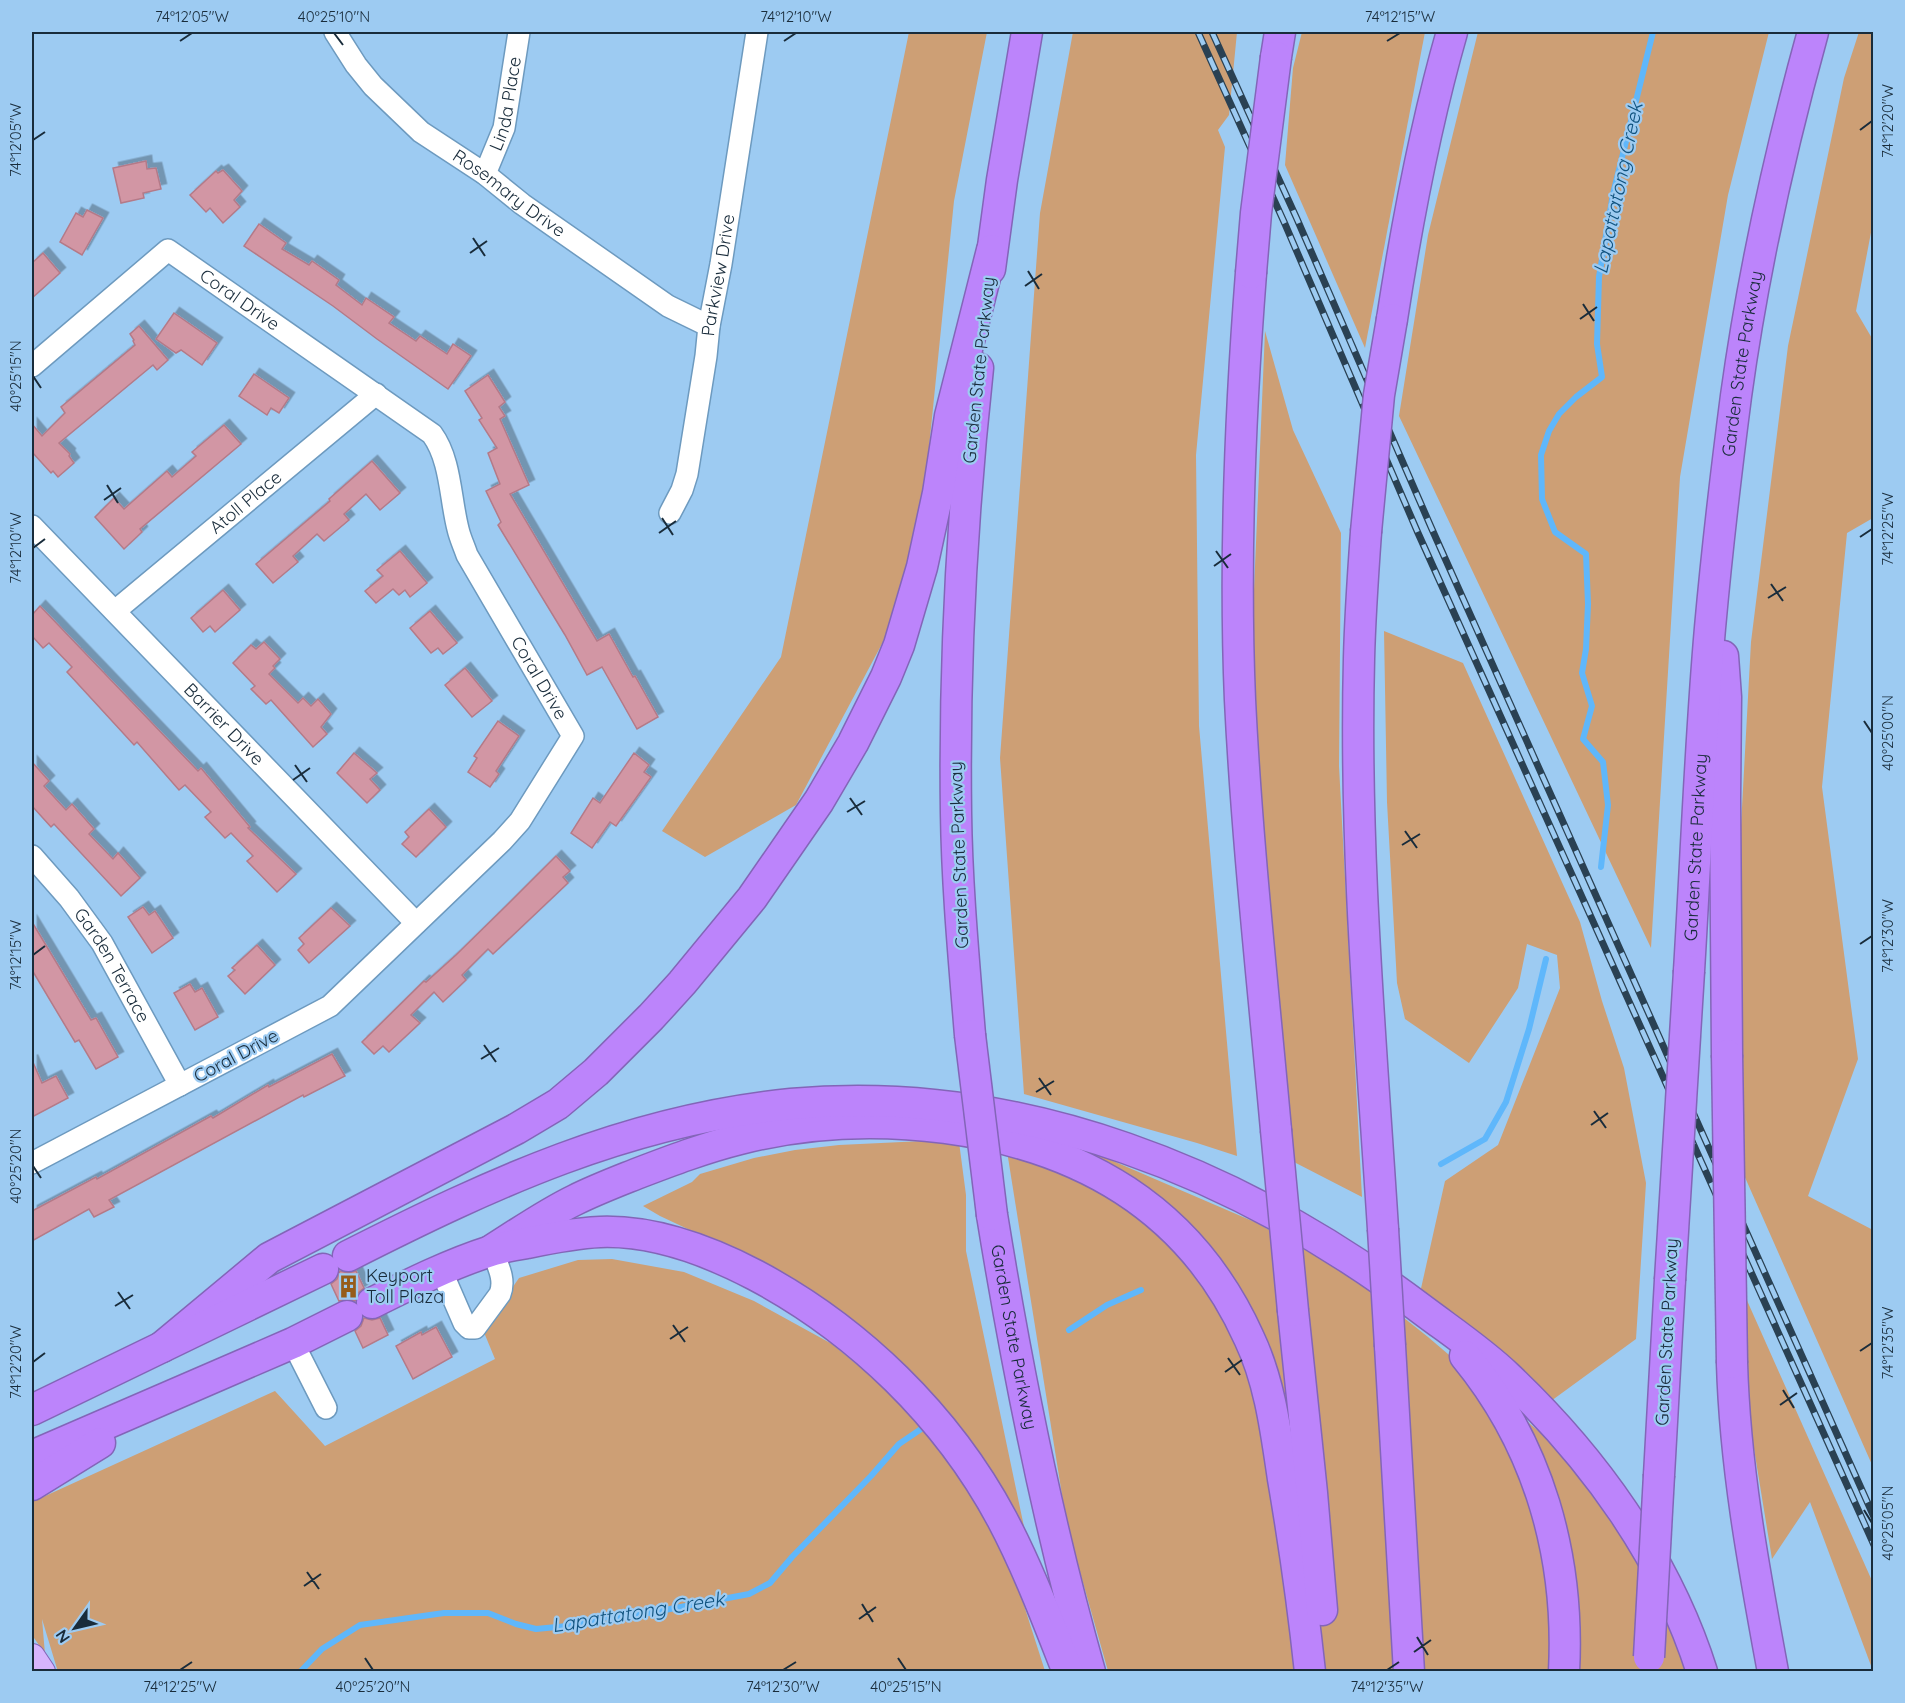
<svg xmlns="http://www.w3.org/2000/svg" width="1905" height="1703" viewBox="0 0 1905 1703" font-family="Quicksand,sans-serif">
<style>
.green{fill:#cd9f75}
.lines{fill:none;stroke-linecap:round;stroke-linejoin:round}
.stream{stroke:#5fb7fb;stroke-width:6}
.building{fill:#d296a4;stroke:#b47a88;stroke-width:1.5;filter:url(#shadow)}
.minor-casing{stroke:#6d9abf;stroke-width:24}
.major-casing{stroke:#8365b8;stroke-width:28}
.highway-casing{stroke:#8365b8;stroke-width:33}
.minor{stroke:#fff;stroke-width:21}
.major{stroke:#d7b5fd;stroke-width:26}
.highway{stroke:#bc84fb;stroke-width:30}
.rail-casing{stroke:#2a4153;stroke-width:7}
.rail{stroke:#9dcbf2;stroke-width:4.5;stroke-dasharray:14;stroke-linecap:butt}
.highway-bridge-casing{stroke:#8365b8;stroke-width:33;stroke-linecap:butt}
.highway-bridge{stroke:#bc84fb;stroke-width:30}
.ticks{fill:none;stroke:#192c3b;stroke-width:2}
.labels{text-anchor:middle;stroke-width:4.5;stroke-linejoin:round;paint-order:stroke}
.street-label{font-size:18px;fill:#192c3b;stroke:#9dcbf2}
.poi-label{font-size:18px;fill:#192c3b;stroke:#9dcbf2;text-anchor:start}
.water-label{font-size:20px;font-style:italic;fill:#11537f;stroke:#9dcbf2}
.neatline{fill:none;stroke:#192c3b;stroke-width:2}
.ticks-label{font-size:15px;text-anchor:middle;fill:#192c3b}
</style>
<defs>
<filter id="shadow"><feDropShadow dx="5.5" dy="-5.5" stdDeviation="0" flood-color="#0004"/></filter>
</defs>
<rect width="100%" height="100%" fill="#9dcbf2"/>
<g class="green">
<polygon points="909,32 987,32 954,201 919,546 918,592 884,640 796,805 705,857 662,831 781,657"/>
<polygon points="1073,32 1237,32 1229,115 1218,130 1225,147 1196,455 1199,726 1237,1156 1197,1143 1024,1094 1000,758 1040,213"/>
<polygon points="1302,32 1425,32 1365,348 1285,165 1293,68"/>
<polygon points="1478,32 1769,32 1728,195 1680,477 1651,948 1399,416 1428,235"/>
<polygon points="1859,32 1873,32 1873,222 1856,311 1873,340 1873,518 1847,533 1822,787 1858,1059 1808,1196 1873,1230 1873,1467 1736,1157 1728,1065 1751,642 1788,346 1844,78"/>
<polygon points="1265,331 1293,430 1341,533 1339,766 1362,1197 1292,1161 1250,684"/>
<polygon points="1384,631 1463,663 1580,922 1602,1001 1624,1068 1646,1183 1636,1339 1551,1401 1420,1293 1445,1181 1498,1145 1560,988 1557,955 1527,944 1518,988 1469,1063 1405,1019 1397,983 1387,802"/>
<polygon points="1062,1139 1257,1223 1350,1275 1428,1337 1556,1446 1623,1538 1697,1671 1108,1671 1067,1526 1006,1145"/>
<polygon points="923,1141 959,1142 966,1195 966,1251 1027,1541 975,1460 758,1262 660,1216 643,1206 692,1182 700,1174 754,1158 795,1150 839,1145"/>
<polygon points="612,1259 684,1272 754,1301 832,1344 911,1409 971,1487 1011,1565 1045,1671 58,1672 42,1619 45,1654 32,1635 32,1502 275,1391 325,1446 495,1359 483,1330 519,1278 578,1260"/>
<polygon points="1741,1287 1873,1583 1873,1671 1810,1502 1772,1559 1748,1412"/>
</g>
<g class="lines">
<g class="stream">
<polyline points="1601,867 1608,805 1603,762 1583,739 1592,706 1582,673 1586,649 1588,604 1586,554 1555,532 1542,499 1541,455 1549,431 1559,414 1576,397 1602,377 1597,344 1599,277 1613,194 1653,32"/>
<polyline points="1441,1164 1485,1139 1506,1102 1529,1029 1546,959"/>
<polyline points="1069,1330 1107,1305 1141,1290"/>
<polyline points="300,1672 322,1649 360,1625 444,1613 488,1613 516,1624 536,1629 567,1626 608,1617 649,1613 749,1594 770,1583 792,1557 871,1476 899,1444 927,1425"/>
</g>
</g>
<g class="building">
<polygon points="146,161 147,169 156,168 161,189 143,193 144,198 121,203 113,168"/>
<polygon points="223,170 242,191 234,200 240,207 223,223 210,208 206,212 190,195 216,171 218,173"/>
<polygon points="87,210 103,218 82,255 60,242 76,213 83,217"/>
<polygon points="259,224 286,243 282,249 309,265 312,261 339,280 336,285 362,305 366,298 394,317 389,323 416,341 420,336 447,354 453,344 471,356 448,389 377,339 333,306 244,246"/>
<polygon points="43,253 60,273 32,298 32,263"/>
<polygon points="174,313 217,343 202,365 181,350 176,353 156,339"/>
<polygon points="139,326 168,360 157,370 153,365 59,443 70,454 69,456 74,463 58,477 53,471 51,473 32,452 32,424 42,436 65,413 61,407 135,345 133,341 134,340 130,334"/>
<polygon points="254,374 289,398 279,413 271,408 267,415 239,396"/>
<polygon points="488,375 505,402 499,407 505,416 500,419 529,485 510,494 597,641 609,634 633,677 635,676 658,717 637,729 602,667 587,675 565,635 498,525 501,522 486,491 500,484 488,453 497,448 479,420 482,418 465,391"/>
<polygon points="224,425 241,444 140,529 142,532 124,549 95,517 114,498 124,509 167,471 172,477 196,456 192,452"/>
<polygon points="372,461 400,493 380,510 366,494 344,514 349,520 324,541 317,534 293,556 298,562 273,583 256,564 330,501 329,499"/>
<polygon points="400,551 427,583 410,597 405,590 399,595 393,589 376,603 365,591 383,576 377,570"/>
<polygon points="223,590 240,610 215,632 210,626 203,632 191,618"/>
<polygon points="40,606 198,771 201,768 250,827 248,828 296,874 277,892 247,861 253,856 231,833 225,838 205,817 211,812 185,785 179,790 137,742 134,745 67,672 72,667 49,643 43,648 32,636 32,615"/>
<polygon points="430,611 457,643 443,654 438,648 431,653 410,628"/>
<polygon points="264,642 280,659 273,666 275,668 269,674 298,703 303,698 311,706 318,699 331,714 321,727 327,734 313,747 271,700 266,704 251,689 255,686 233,663 251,645 256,649"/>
<polygon points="465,668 492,701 472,717 445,685"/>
<polygon points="498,721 519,736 496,771 499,774 490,787 468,772 477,758 474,756"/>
<polygon points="354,753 377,773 370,779 380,790 367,803 337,773"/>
<polygon points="634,753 649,765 644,772 651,777 616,826 610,822 592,848 571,833 593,798 600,803"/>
<polygon points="32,762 49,781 44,786 66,810 72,804 94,829 89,834 113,859 118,853 140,878 121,896 54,824 51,827 32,806"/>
<polygon points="429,809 446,827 416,857 402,844 409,837 405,832"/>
<polygon points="556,856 570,871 563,877 568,883 493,954 488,949 462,975 466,980 443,1002 434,992 411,1015 420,1023 389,1052 383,1046 374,1054 362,1042 424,981 426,982 456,955 506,906"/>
<polygon points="143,907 149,915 155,911 173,938 152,953 128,917"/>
<polygon points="331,908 350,926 309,963 298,950 304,944 299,938"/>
<polygon points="32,922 91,1020 96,1018 118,1057 96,1069 79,1040 75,1042 32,970"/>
<polygon points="257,945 275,965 245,994 228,976 235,970 232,968"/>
<polygon points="190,984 195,992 202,988 218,1017 195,1030 174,993"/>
<polygon points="332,1054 345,1076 304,1097 303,1095 109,1200 114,1207 94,1217 89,1209 32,1241 32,1211 96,1177 97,1179 211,1116 213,1118 268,1085 269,1087"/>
<polygon points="32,1060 42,1083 56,1076 68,1098 32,1117"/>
<polygon points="340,1271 348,1273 356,1271 364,1288 358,1293 355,1301 347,1299 339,1301 331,1284 337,1279"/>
<polygon points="364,1318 372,1320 380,1318 388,1335 363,1348 355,1331 361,1326"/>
<polygon points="436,1327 452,1357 413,1379 396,1346 421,1332 422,1335"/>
</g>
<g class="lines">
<defs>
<g id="minor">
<path id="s1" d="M335 32 356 65 373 86 421 132 485 174 522 204 668 306 709 326"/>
<path id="s2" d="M485 174 504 128 519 32"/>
<path id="s3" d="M32 366 168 250 432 434C451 460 450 498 458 529 460 538 464 546 467 555L573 736 520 821 502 841 330 1006 32 1163"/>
<path id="s4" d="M670 513 682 490 687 474 706 356 709 326 721 264 757 32"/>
<path id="s5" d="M32 526 416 923"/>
<path id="s6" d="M115 611 376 394"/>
<path id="s7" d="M32 856 69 898 102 943 180 1085"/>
<path d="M441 1270 464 1323 469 1328H475L500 1294C506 1279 497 1264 492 1250"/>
<polyline points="293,1343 326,1408"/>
</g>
<polyline id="major" points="32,1657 42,1672"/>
<g id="highway">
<polyline points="1276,57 1280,32"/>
<polyline points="990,269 1002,180 1027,32"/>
<path d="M1251 273C1240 415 1234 558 1240 700 1247 843 1263 986 1276 1130"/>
<path d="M1392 319C1407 222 1425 126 1452 32"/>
<path d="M1366 532C1363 574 1360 617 1359 659 1354 849 1371 1040 1383 1229"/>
<polyline points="1723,656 1726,697 1725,799 1727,1055"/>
<path id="s8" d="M1689 971C1696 857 1700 742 1710 628 1717 550 1726 473 1736 396 1753 273 1780 151 1813 32"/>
<path d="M970 1035C964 961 957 887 956 813 954 664 962 515 978 368"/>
<path id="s9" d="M992 1215C1017 1369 1047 1521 1090 1672"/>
<path d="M492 1250C519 1233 546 1214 575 1200 595 1190 616 1182 636 1174 670 1161 704 1148 740 1139 807 1122 876 1119 945 1128 1081 1146 1191 1209 1249 1338 1270 1382 1276 1432 1283 1479 1294 1543 1303 1607 1310 1672"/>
<path d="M348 1256C492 1183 628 1120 791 1104 1020 1083 1244 1174 1424 1311 1452 1332 1482 1352 1507 1376 1593 1457 1666 1558 1702 1672"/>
<path d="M372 1303C410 1284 450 1264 491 1251 502 1247 515 1245 527 1243 551 1238 575 1233 600 1232 654 1230 707 1250 755 1275 857 1329 947 1416 1002 1519 1028 1568 1047 1619 1068 1672"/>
<polyline points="1293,1311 1312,1493 1322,1610"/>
<polyline points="1390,1346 1409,1672"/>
<polyline points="162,1347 269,1258 516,1129 558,1104 596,1072 651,1017 682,983 752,898 819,801 853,743 886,677 899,645 922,567 938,493 950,416 992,250"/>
<path d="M1465 1356C1539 1446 1570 1556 1564 1672"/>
<path d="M1732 1363C1735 1468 1754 1569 1773 1672"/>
<polyline points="32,1410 323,1269"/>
<polyline points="32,1456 293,1343 347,1316"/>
<polyline points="1659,1475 1670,1280"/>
<polyline points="32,1485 100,1443"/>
</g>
</defs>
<use href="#minor" class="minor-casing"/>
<use href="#major" class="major-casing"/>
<use href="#highway" class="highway-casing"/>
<use href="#minor" class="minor"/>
<use href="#major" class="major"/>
<use href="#highway" class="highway"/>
<defs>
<g id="rail">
<polyline points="1198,32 1285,224 1418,533 1874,1545"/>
<polyline points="1212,32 1297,219 1431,527 1874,1517"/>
</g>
</defs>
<use href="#rail" class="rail-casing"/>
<use href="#rail" class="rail"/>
<defs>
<g id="highway-bridge">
<polyline points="1251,273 1256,213 1276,57"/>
<polyline points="1366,532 1379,395 1392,319"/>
<polyline points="970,1035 992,1215"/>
<polyline points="1727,1055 1732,1363"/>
<polyline points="1276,1130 1293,1311"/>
<polyline points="1383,1229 1390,1346"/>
<polyline points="1670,1280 1689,971"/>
<polyline points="1649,1657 1659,1475"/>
</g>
</defs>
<use href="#highway-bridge" class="highway-bridge-casing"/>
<use href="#highway-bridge" class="highway-bridge"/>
</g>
<path class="ticks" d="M334 33 343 45M180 41 192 33M784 41 796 33M1387 41 1400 33M1860 130 1872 121M33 140 45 132M473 238 485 256M470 253 487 241M1028 271 1039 289M1025 286 1042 274M1583 304 1594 321M1580 319 1597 307M33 376 41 388M107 485 118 503M104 500 121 488M662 518 673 535M659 533 676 521M1860 537 1872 529M33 548 45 539M1216 551 1228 568M1214 566 1231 554M1771 584 1783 601M1768 598 1786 587M1864 721 1872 733M295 765 307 782M293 780 310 768M850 798 862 815M847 812 865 801M1405 831 1417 848M1402 845 1420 834M1860 944 1872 936M33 955 45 946M484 1045 496 1062M481 1059 499 1048M1039 1078 1051 1095M1036 1092 1054 1081M1594 1111 1606 1128M1591 1125 1608 1113M33 1166 41 1178M118 1292 130 1309M115 1306 133 1295M673 1325 685 1342M670 1339 688 1327M1860 1351 1872 1343M1228 1358 1240 1375M33 1362 45 1353M1225 1372 1242 1360M1783 1390 1794 1408M1780 1405 1797 1393M1864 1510 1872 1523M307 1572 319 1589M304 1586 321 1574M862 1604 873 1622M859 1619 876 1607M1417 1637 1428 1655M1414 1652 1431 1640M365 1658 373 1670M898 1658 906 1670M180 1670 192 1662M783 1670 796 1662M1387 1670 1399 1662"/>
<defs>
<symbol id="building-bare" viewBox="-9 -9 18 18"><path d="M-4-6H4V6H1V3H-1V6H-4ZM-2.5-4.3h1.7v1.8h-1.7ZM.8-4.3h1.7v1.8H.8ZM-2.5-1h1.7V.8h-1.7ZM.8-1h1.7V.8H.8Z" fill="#965c1a" stroke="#9dcbf2" stroke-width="2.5" paint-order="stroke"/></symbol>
</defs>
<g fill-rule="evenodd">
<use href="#building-bare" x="332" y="1270" width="33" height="33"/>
</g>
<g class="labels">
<g class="street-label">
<text dy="6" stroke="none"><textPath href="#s2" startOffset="74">Linda Place</textPath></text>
<text dy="6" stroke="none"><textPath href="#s1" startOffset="240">Rosemary Drive</textPath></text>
<text dy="6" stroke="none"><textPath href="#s4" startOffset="244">Parkview Drive</textPath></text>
<text dy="6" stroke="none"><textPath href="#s3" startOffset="266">Coral Drive</textPath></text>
<text dy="6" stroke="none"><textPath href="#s8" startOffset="610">Garden State Parkway</textPath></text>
<text transform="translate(979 370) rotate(-84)" y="6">Garden State Parkway</text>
<text dy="6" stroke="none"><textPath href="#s6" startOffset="170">Atoll Place</textPath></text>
<text dy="6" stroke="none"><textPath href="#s3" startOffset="770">Coral Drive</textPath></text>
<text dy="6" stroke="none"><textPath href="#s5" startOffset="276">Barrier Drive</textPath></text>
<text dy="6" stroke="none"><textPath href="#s8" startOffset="124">Garden State Parkway</textPath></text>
<text transform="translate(959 855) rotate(-92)" y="6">Garden State Parkway</text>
<text dy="6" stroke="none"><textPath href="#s7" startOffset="136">Garden Terrace</textPath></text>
<text transform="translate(236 1056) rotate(-28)" y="6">Coral Drive</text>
<text transform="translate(1667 1332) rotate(-87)" y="6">Garden State Parkway</text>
<text dy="6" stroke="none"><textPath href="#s9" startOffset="124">Garden State Parkway</textPath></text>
</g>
<g class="poi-label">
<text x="366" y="1282">Keyport<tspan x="366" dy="21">Toll Plaza</tspan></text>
</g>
<g class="water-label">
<text transform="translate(1618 188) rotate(-78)" y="7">Lapattatong Creek</text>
<text transform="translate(638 1612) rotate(-9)" y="7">Lapattatong Creek</text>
</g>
</g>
<rect width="1905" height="1703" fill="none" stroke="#9dcbf2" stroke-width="66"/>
<g transform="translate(75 1628) rotate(236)" stroke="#9dcbf2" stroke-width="4.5" paint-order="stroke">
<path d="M0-4.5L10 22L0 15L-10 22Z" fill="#192c3b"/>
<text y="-9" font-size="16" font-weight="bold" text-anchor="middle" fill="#192c3b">N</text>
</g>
<rect x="33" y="33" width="1839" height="1637" class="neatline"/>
<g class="ticks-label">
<text x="192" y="22">74°12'05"W</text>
<text x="334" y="22">40°25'10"N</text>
<text x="796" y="22">74°12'10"W</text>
<text x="1400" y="22">74°12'15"W</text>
<text transform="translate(1888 121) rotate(-90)" y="5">74°12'20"W</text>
<text transform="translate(16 140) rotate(-90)" y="5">74°12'05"W</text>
<text transform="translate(16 376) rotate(-90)" y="5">40°25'15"N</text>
<text transform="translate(1888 529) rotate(-90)" y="5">74°12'25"W</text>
<text transform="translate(16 548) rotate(-90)" y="5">74°12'10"W</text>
<text transform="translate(1888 733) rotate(-90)" y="5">40°25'00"N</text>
<text transform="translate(1888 936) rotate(-90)" y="5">74°12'30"W</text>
<text transform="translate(16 955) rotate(-90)" y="5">74°12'15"W</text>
<text transform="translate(16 1166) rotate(-90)" y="5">40°25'20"N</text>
<text transform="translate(1888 1343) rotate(-90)" y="5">74°12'35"W</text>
<text transform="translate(16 1362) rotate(-90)" y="5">74°12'20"W</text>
<text transform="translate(1888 1523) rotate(-90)" y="5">40°25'05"N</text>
<text x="180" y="1692">74°12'25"W</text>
<text x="373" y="1692">40°25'20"N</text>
<text x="783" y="1692">74°12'30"W</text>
<text x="906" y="1692">40°25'15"N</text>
<text x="1387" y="1692">74°12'35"W</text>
</g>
</svg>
